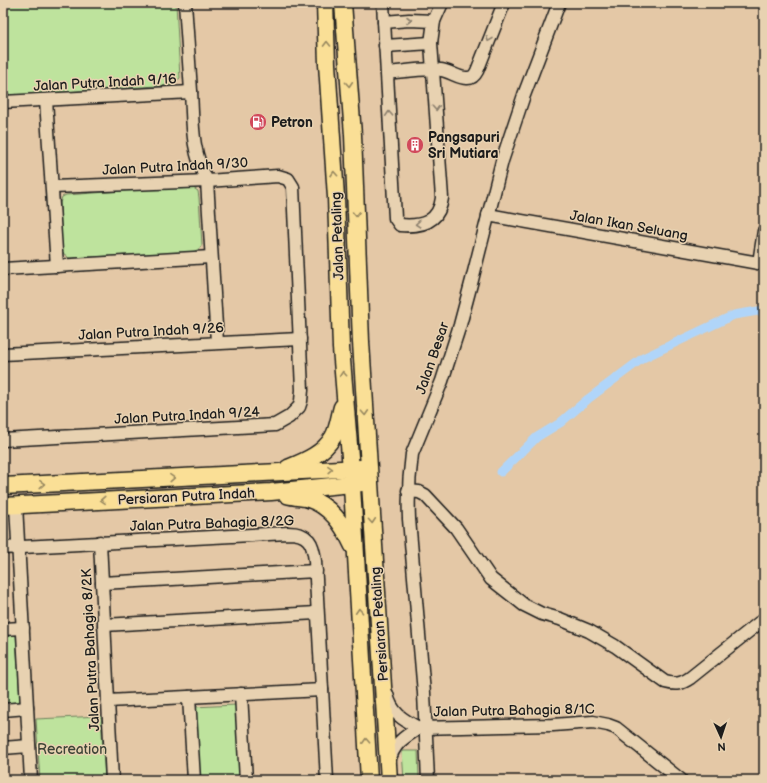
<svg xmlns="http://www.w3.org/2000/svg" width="767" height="783" viewBox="0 0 767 783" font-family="'Balsamiq Sans',sans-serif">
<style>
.green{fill:#bee39d;stroke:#6d805c}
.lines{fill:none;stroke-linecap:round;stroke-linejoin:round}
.canal{stroke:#b0d5f9;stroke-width:9}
.minor-casing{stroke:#1c1c1c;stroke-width:15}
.major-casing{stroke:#1c1c1c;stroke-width:19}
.minor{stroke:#e8d2b1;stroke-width:12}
.major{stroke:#fadf96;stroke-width:16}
.oneway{stroke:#8c806e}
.oneway2{stroke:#96875f}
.labels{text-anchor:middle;stroke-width:3;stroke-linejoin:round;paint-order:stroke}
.street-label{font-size:14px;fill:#1c1c1c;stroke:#e8d2b1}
.poi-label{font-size:14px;font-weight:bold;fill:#1c1c1c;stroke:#e8d2b1;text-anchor:start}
.park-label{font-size:14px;fill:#3c4436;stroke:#e8d2b1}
</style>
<rect width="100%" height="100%" fill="#e4c8a6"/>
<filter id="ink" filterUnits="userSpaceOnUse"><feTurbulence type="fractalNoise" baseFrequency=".025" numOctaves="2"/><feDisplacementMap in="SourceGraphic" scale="8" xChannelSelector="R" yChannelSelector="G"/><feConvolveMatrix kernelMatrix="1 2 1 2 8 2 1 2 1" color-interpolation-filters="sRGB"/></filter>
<g filter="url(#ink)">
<g class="green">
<polygon points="3,3 176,3 180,78 172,85 3,96"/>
<polygon points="190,186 198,191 199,198 202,245 199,249 193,252 69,258 63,253 62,249 60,203 62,197 66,195"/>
<polygon points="16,635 20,702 3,703 3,636"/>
<polygon points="236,705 240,780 197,780 193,707"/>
<polygon points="101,716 105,780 40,780 36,719"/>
<polygon points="402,751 418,751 419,780 404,780"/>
</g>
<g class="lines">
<polyline class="canal" points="501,472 537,437 560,423 588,399 643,358 734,315 764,310"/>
<defs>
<g id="minor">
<path d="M185 3C187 32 189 62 191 91 193 125 191 149 207 181L217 342"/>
<path d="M383 3 395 218 400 225C422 227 439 222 442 198L431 43 434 21 442 3"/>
<polyline points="384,22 409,20 434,21"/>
<polyline points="385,46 431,43"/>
<path d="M387 73C402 72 427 67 441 70 450 71 459 79 468 78 473 78 475 75 477 71L504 3"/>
<polyline points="46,100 57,266"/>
<polyline points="3,102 191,92"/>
<polyline points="488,215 764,264"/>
<polyline points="759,263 764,231"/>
<polyline points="3,269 211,257"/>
<polyline points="3,354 300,339"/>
<polyline points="3,440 275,425 289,417 299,407 301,401 302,390 293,187 288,179 278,176 207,181 53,187"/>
<path d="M408 491 419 492 425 495 456 528 491 579 524 605 542 614 560 619 589 631 615 646 665 682C676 685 681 684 690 678L764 619"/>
<polyline points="16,505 31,780"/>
<polyline points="100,542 112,780"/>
<path d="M3 548 288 533C309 533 313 543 315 561L327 780"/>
<polyline points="102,583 316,571"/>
<polyline points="104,625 317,613"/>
<polyline points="3,629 23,628"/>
<polyline points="241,694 246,780"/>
<path d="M387 694C391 713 403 720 419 728"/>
<polyline points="189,697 194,780"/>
<polyline points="108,701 322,690"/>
<polyline points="3,710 27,708"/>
<polyline points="3,748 29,746"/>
<path d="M389 762C393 744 404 737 419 728L553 725 593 722 608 725 616 728 681 780"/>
<path d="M428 780 424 693 409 519C408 497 409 476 412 454L442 381 460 325 472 280 502 161 524 95 559 3"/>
</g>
<g id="major">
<polyline points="325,3 327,64 336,197 341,348 351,469 369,780"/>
<polyline points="343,3 353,135 361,342 389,780"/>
<path d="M288 468C305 461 323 454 333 437 338 429 339 417 342 407"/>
<polyline points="3,486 361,468"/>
<path d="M287 495C294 497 300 497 306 498 331 505 343 525 353 546"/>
<polyline points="3,506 271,492 362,483"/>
</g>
</defs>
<use href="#minor" class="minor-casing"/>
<use href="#major" class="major-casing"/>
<use href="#minor" class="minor"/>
<use href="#major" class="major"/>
</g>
<defs><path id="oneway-chevron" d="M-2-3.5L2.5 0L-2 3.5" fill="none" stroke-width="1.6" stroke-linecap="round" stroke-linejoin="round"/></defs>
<g class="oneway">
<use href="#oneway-chevron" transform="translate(409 20)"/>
<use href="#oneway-chevron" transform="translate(489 39) rotate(112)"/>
<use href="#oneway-chevron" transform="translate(436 108) rotate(86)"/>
<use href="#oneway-chevron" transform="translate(389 114) rotate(-93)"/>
<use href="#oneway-chevron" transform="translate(418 224) rotate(175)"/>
</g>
<g class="oneway2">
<use href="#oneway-chevron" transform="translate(327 44) rotate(-91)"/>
<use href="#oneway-chevron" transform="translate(349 84) rotate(86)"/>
<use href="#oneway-chevron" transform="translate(334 174) rotate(-94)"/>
<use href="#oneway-chevron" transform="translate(356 214) rotate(88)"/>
<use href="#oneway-chevron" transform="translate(343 374) rotate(-95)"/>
<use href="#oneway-chevron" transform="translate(365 413) rotate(87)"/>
<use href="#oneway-chevron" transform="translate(330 469) rotate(-2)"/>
<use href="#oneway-chevron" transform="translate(172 478) rotate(-3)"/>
<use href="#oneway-chevron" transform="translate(42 484) rotate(-3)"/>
<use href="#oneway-chevron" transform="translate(103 500) rotate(177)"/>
<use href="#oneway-chevron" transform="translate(372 521) rotate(86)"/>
<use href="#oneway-chevron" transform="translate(359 611) rotate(-93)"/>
<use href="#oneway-chevron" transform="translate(366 741) rotate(-93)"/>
</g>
</g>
<defs>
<symbol id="fuel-disc" viewBox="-11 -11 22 22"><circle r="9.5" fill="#d1495b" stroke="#e8d2b1"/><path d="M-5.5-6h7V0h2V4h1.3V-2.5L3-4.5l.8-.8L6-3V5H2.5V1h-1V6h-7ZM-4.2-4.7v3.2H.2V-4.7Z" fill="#fff"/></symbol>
<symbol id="building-disc" viewBox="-11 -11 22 22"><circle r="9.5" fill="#d1495b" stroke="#e8d2b1"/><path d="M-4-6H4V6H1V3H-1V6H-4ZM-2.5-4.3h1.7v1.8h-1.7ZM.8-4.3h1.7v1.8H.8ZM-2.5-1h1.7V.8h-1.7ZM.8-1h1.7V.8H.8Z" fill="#fff"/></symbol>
</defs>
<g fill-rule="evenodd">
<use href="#fuel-disc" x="248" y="112" width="20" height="20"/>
<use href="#building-disc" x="405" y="135" width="20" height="20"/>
</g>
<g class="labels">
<g class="street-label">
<text transform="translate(105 82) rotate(-3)" y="5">Jalan Putra Indah 9/16</text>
<text transform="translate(175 166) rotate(-3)" y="5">Jalan Putra Indah 9/30</text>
<text transform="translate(629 225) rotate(10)" y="5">Jalan Ikan Seluang</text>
<text transform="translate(337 236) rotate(-92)" y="5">Jalan Petaling</text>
<text transform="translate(151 331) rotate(-3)" y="5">Jalan Putra Indah 9/26</text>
<text transform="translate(432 358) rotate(-71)" y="5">Jalan Besar</text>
<text transform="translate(187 415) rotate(-3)" y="5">Jalan Putra Indah 9/24</text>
<text transform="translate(186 496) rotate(-3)" y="5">Persiaran Putra Indah</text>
<text transform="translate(212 523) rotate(-2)" y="5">Jalan Putra Bahagia 8/2G</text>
<text transform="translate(379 624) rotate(-94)" y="5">Persiaran Petaling</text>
<text transform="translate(90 650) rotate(-93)" y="5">Jalan Putra Bahagia 8/2K</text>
<text transform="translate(514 710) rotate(-1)" y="5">Jalan Putra Bahagia 8/1C</text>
</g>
<g class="poi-label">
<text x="271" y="127">Petron</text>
<text x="428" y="142">Pangsapuri<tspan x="428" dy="16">Sri Mutiara</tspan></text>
</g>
<g class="park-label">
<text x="72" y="754">Recreation</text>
</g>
</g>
<rect width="767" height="783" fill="none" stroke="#e8d2b1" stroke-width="16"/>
<rect x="8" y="8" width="751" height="767" fill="none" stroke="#1c1c1c" stroke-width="1.5" filter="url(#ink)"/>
<g transform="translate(721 737) rotate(177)" stroke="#e8d2b1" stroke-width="3" paint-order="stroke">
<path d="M0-3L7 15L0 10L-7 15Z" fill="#1c1c1c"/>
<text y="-6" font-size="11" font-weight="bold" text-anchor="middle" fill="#1c1c1c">N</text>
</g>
</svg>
